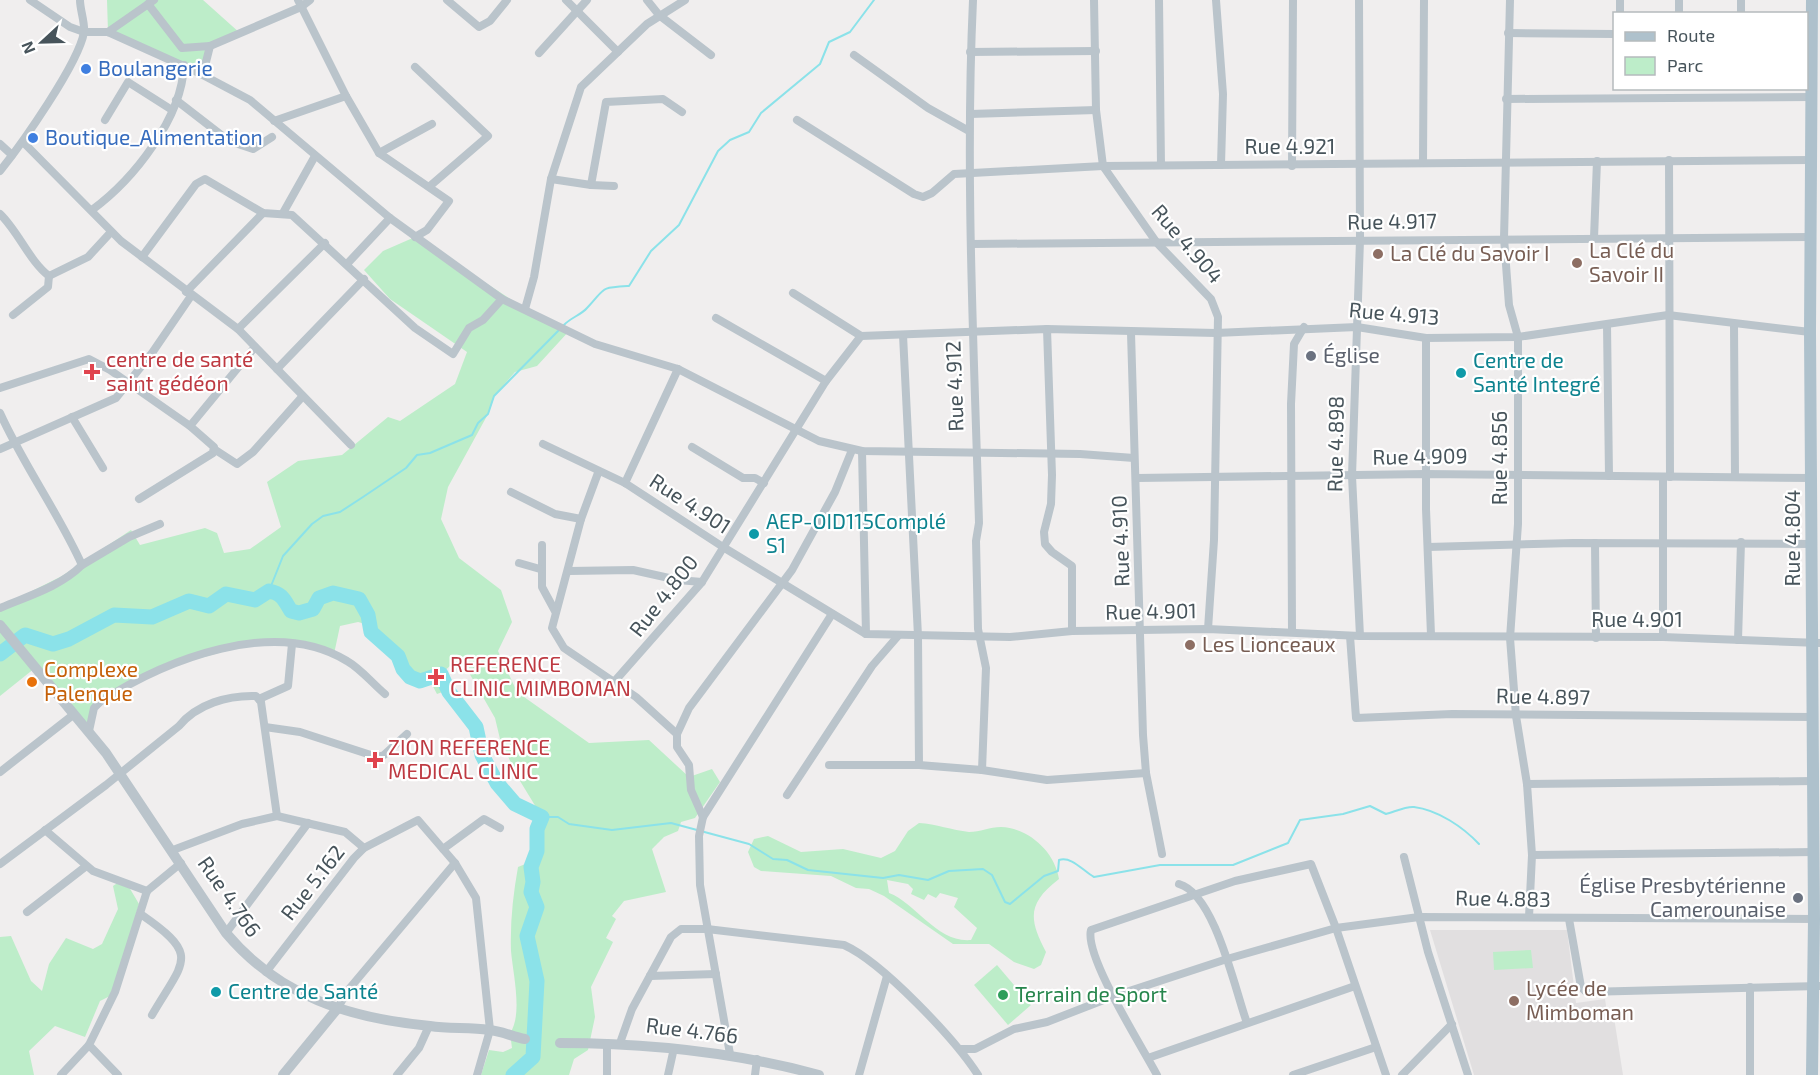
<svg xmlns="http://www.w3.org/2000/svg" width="1820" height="1075" viewBox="0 0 1820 1075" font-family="'Exo 2',sans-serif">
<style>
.education{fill:#e1dfe0}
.green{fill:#bdedc9;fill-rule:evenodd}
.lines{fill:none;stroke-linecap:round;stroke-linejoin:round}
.stream{stroke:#8be2e9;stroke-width:2}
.river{stroke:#8be2e9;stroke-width:15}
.minor{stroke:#bac4cb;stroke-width:8}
.tertiary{stroke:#bac4cb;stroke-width:10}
.primary{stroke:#aec1cc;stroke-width:12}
.shop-dot{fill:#3f7fe0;stroke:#fff;stroke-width:2}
.education-dot{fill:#8d6e63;stroke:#fff;stroke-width:2}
.worship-dot{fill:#6b7280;stroke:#fff;stroke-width:2}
.health-dot{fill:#e0444e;stroke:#fff;stroke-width:2}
.culture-dot{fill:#0f9aa8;stroke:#fff;stroke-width:2}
.food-dot{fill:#e8710a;stroke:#fff;stroke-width:2}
.leisure-dot{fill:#2e9e5b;stroke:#fff;stroke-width:2}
.labels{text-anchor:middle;stroke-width:4.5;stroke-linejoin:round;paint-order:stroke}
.shop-label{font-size:21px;fill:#366cbe;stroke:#fff;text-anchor:start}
.street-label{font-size:21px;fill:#47545b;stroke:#fff}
.education-label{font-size:21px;fill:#785e54;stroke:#fff;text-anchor:start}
.worship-label{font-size:21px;fill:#5b616d;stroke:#fff;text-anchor:start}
.health-label{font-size:21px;fill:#be3a42;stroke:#fff;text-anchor:start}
.culture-label{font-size:21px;fill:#0d838f;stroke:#fff;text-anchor:start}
.food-label{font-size:21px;fill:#c56008;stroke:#fff;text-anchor:start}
.leisure-label{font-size:21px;fill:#27864d;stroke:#fff;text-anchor:start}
</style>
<rect width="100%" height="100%" fill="#f0eeee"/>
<polygon class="education" points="1430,930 1567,930 1576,1003 1605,999 1607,1012 1613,1011 1623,1075 1474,1075"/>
<g class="green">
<polygon points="107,0 203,0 241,34 210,46 199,73 108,32"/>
<path d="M415 237 532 313 570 330 537 366 515 372 494 396 488 414 448 487 441 519 459 558 501 590 512 622 498 651 517 692 589 743 649 740 689 777 712 769 720 782 695 818 681 822 678 831 664 837 652 849 666 892 624 901 612 916 616 919 606 938 613 942 591 987 595 1017 588 1050 574 1059 569 1075H481L489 1050 503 1052 512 1048 510 1033C523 1015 513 974 511 951 510 923 513 895 518 867 540 859 534 857 536 837 537 830 540 824 542 817L517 776 500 739 495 718 460 657 441 674 448 690 437 694 429 679C424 680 419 682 414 680 403 676 404 664 398 656 390 644 374 640 369 625L358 622 340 626 334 654 302 644 255 643 164 668 100 702 89 731 35 668 0 696V607L62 576 131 530 140 545 205 528 217 533 224 553 250 549 281 527 267 482 298 461 342 455 388 417 400 421 455 384 467 352 390 299 364 270 383 251Z"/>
<path d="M919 823C936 824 952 830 969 832 980 832 990 827 1001 827 1029 828 1055 852 1059 879 1028 903 1028 918 1046 952L1041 965 1034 969 1014 962 989 944H953L884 896 869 889 856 888 831 876 761 871 754 867 748 852 754 839 768 836 801 852 843 849 881 858 895 851 908 831ZM887 880 908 884 913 889 911 894 924 900 928 894 936 898 940 893 958 898 954 907 977 928 971 940C937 943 916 903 889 893Z"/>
<polygon points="119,882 129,887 139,904 112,995 100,1001 85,1037 55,1026 29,1051 34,1075 0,1075 0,937 11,936 31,981 42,991 49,964 66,938 93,949 102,944 118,909 113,886"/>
<polygon points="1531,950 1533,968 1494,970 1493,952"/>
<polygon points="997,965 1031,1005 1008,1025 974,985"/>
</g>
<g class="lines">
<g class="stream">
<path d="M564 325C570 318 581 315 587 308 607 287 598 288 629 286L651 251 679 225 718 151 730 140 749 132 761 113 820 64 829 42 850 32 874 0"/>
<polyline points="269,591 283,556 312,524 323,516 340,512 363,497 406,468 417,455 430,453 472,435 478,423 488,414 494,396 560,329"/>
<path d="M542 817H558L569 824 612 830 671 823 749 844 773 859 787 860 808 870 883 878 899 875 928 880 949 871 983 869 992 875 1005 902 1010 904 1044 876 1058 871 1059 860C1072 856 1083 871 1094 877L1160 865H1233L1288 843 1300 820 1343 814 1370 806 1386 814C1394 812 1406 806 1414 807 1438 810 1463 827 1479 844"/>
</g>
<path class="river" d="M0 654 25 635 53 644 69 639 114 615 152 617 189 601 209 606 226 594 255 600 269 591C283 594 284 600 291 611L299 613 313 609 319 598 333 593 359 599 368 615 371 632 398 656 403 669 410 677 420 681 441 674 449 692 476 727 482 755 497 783 515 804 542 817 537 829V851L531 867 533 882 531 892 537 907 527 936 537 981 533 1057 513 1075"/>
<g class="minor">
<polyline points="30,0 70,27 84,32 108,32 199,73 206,62 210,46 301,7 310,0"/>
<polyline points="298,0 346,96 379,153 449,201 427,230 415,237"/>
<polyline points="447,0 479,27 490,21 507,0"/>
<polyline points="566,0 618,52"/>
<polyline points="647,0 659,15 711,55"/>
<path d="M973 0C965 174 974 349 979 523L976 541 978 629 986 668 982 770"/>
<polyline points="1094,0 1096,110 1103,166 1157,243 1211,299 1218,317 1214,540 1208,629"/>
<polyline points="1159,0 1161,165"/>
<polyline points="1216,0 1223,94 1221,165"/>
<polyline points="1359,0 1360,240 1352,476 1360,636"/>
<polyline points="1510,0 1504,238 1509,305 1518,337 1518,524 1510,638 1516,716 1527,784 1532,855 1529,917"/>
<polyline points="1620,0 1620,14"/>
<polyline points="1679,0 1679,14"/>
<polyline points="1741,0 1741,14"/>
<polyline points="148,4 182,48 210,46"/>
<polyline points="108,32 154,0"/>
<polyline points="1508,33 1614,34"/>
<polyline points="970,52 1096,51"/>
<polyline points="539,53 587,0"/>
<polyline points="854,55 928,108 969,131"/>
<polyline points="415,67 488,136 430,186"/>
<polyline points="199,73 250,100 390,218 502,299 595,344 678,369 819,441 862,451 1080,454 1134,458"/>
<polyline points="1506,99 1813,97"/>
<polyline points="176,100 229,141 253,149 272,137"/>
<polyline points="970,114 1096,110"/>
<polyline points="105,120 128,82 172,110"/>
<polyline points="797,120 914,194 923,197 932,193 954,174 1103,166 1813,160"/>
<polyline points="274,121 346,96"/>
<polyline points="23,142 121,241 238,329 351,445"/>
<polyline points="0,144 12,155"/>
<polyline points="379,153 432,124"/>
<polyline points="1669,160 1670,477"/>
<polyline points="1423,163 1424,0"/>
<polyline points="1292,166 1293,0"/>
<path d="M0 171C21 145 79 63 84 32 85 22 80 10 80 0"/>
<polyline points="551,179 591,185 606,102 663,99 682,112"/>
<polyline points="591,185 614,186"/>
<path d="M92 210C134 179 182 118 184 65"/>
<polyline points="283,213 315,156"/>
<path d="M0 214C18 231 30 262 49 276"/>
<polyline points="1594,238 1597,161"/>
<polyline points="972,244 1812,237"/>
<polyline points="142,257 196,184 205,179 263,213 292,215 415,328 453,354 469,328 483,320 502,299"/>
<polyline points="347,264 390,218"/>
<polyline points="49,276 88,257 111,232"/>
<polyline points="186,292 263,213"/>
<polyline points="793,293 861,336"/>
<polyline points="525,309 534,277 551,179 581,87 647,24 685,0"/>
<polyline points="13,315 48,287 49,276"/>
<polyline points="716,318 826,381"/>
<polyline points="1607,325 1609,476"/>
<polyline points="1734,325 1735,477"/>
<polyline points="238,329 325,243"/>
<polyline points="1047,329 1052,475 1051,504 1044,532 1045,544 1052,552 1072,566 1072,631"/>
<polyline points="1131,333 1143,735 1146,773 1162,854"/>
<polyline points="903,335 918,636 919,765"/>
<polyline points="1426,338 1426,509 1431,635"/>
<polyline points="277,369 364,279"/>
<polyline points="0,388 89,359 110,370 190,426 214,447 213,453 139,499"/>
<path d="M0 413C24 466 58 512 82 565 60 587 28 596 0 608"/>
<polyline points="72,417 103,468"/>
<polyline points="190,426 255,347"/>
<polyline points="543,444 625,483 723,547 866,634 1010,637 1072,631 1208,629 1360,636 1663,637 1820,643"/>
<polyline points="692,447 743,478 755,478 764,483"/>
<polyline points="0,449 116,398 152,353 191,296"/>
<polyline points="214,449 237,464 253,452 302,397"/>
<polyline points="862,451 866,634"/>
<polyline points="598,473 581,519 552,628 564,648 614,682"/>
<polyline points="1663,477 1663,637"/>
<polyline points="1137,478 1425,474 1812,478"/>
<polyline points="625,483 678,369"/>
<polyline points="511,492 555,514 581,519"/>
<polyline points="1595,543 1596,638"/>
<polyline points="542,545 542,587 555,611"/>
<polyline points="1428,547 1573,543 1812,544"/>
<polyline points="519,563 540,569"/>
<polyline points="82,565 129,537 160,524"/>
<polyline points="569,571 633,570 678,580 702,582"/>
<polyline points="1292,632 1291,404 1294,344 1304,327"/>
<polyline points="1350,636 1356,718 1452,714 1813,717"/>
<polyline points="1738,640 1741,542"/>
<polyline points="259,699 288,686 292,644"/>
<polyline points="265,727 300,732 377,757 384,755 407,734"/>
<path d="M89 731 94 708 100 702C165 660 274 616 347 661 361 669 372 683 385 694"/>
<polyline points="677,734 689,708 792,570 835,492 852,450"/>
<polyline points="829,765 919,765 982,770 1047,780 1146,773"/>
<polyline points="0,772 73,715"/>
<polyline points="1527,784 1814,781"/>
<polyline points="787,795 872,666 898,636"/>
<polyline points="703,817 832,614"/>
<polyline points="45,830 93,871 147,891"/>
<polyline points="443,849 484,819 500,828"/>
<polyline points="173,850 242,824 277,816 345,832 364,848"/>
<polyline points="1532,855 1814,852"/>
<polyline points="1404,857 1428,952 1468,1075"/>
<path d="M0 864 106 785 179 726C197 704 228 695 256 696L261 702 277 816"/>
<path d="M1179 884C1215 894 1235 990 1247 1023"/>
<polyline points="147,891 181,863"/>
<polyline points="27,912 85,867"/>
<path d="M142 915C201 956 184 960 152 1015"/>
<polyline points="1569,919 1581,987 1586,992 1820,986"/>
<polyline points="226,933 308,823"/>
<polyline points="266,972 354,858 364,848 418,820 455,863 476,898 490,1030 477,1075"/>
<polyline points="650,976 716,974"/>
<polyline points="337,1009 349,989 455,863"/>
<path d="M620 1043 632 1009 671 937 681 929H707L844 945C882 962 955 1039 978 1075"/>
<polyline points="960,1049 975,1049 1014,1029 1047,1022 1114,996 1227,959 1336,928 1419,917 1814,919"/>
<polyline points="730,1054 700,885 699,836 703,817 691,790 689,765 677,747 677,734 636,697 614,682 702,582 826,381 861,336 1047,329 1216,333 1357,327 1426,338 1518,337 1668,315 1810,332"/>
<polyline points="1148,1058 1355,986"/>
<polyline points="61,1075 89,1045"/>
<polyline points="118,1075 89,1045 115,992 147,891"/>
<polyline points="397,1075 419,1048 429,1026"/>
<polyline points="607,1075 607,1043"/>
<polyline points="668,1075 674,1048"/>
<polyline points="755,1075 757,1059"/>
<polyline points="859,1075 887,976"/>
<path d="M1157 1075C1143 1048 1084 956 1091 930L1235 881 1311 864 1336 928 1386 1075"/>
<polyline points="1293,1075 1376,1047"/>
<polyline points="1402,1075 1452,1024"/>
<polyline points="1750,1075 1750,987"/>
</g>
<g class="tertiary">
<path d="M0 625 106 753 226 933C280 997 349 1018 430 1026 449 1029 470 1027 489 1030 502 1031 513 1037 525 1039"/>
<path d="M560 1043C648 1043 734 1052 819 1075"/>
<polyline points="283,1075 337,1009"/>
</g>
<polyline class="primary" points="1812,1075 1814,919 1810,332 1812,0"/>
</g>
<g class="shop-dot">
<circle cx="86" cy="69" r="6"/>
<circle cx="33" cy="138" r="6"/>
</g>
<g class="education-dot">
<circle cx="1378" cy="254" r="6"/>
<circle cx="1577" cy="263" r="6"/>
<circle cx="1190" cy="645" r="6"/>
<circle cx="1514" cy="1001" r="6"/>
</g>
<g class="worship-dot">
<circle cx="1311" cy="356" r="6"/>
<circle cx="1798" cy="898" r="6"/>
</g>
<g class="health-dot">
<path d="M89 363h6v6h6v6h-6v6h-6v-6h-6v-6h6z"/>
<path d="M433 668h6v6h6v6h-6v6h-6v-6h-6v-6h6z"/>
<path d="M372 751h6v6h6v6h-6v6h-6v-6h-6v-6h6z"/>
</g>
<g class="culture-dot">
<circle cx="1461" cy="373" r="6"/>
<circle cx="754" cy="534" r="6"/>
<circle cx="216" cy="992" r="6"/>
</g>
<circle class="food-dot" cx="32" cy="682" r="6"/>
<circle class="leisure-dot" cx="1003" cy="995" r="6"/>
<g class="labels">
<g class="shop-label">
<text x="98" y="76">Boulangerie</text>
<text x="45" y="145">Boutique_Alimentation</text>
</g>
<g class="street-label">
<text x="1290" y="154">Rue 4.921</text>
<text transform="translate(1392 222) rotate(-1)" y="7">Rue 4.917</text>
<text transform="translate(1187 244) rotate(49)" y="7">Rue 4.904</text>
<text transform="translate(1394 314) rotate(5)" y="7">Rue 4.913</text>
<text transform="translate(955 386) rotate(-92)" y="7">Rue 4.912</text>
<text transform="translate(1336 444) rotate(-89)" y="7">Rue 4.898</text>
<text transform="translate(1420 457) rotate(-1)" y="7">Rue 4.909</text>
<text transform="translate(1500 458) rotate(-90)" y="7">Rue 4.856</text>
<text transform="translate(690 504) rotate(33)" y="7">Rue 4.901</text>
<text transform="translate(1793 538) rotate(-90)" y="7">Rue 4.804</text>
<text transform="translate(1121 541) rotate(-92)" y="7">Rue 4.910</text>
<text transform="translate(664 596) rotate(-52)" y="7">Rue 4.800</text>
<text transform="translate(1151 612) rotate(-1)" y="7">Rue 4.901</text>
<text x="1637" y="627">Rue 4.901</text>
<text transform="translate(1543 697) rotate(1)" y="7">Rue 4.897</text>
<text transform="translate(313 883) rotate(-52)" y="7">Rue 5.162</text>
<text transform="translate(229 897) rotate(55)" y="7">Rue 4.766</text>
<text transform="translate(1503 899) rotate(1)" y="7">Rue 4.883</text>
<text transform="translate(692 1031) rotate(7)" y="7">Rue 4.766</text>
</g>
<g class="education-label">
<text x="1589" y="258">La Clé du<tspan x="1589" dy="24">Savoir II</tspan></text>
<text x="1390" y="261">La Clé du Savoir I</text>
<text x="1202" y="652">Les Lionceaux</text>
<text x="1526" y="996">Lycée de<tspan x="1526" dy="24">Mimboman</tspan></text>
</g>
<g class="worship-label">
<text x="1323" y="363">Église</text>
<text x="1786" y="893" text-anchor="end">Église Presbytérienne<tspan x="1786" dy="24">Camerounaise</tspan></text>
</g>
<g class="health-label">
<text x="106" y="367">centre de santé<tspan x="106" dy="24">saint gédéon</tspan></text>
<text x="450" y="672">REFERENCE<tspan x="450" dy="24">CLINIC MIMBOMAN</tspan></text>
<text x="388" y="755">ZION REFERENCE<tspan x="388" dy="24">MEDICAL CLINIC</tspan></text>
</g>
<g class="culture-label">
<text x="1473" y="368">Centre de<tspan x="1473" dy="24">Santé Integré</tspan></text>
<text x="766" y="529">AEP-OID115Complé<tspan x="766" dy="24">S1</tspan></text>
<text x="228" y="999">Centre de Santé</text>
</g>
<g class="food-label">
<text x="44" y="677">Complexe<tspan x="44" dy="24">Palenque</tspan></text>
</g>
<g class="leisure-label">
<text x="1015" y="1002">Terrain de Sport</text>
</g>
</g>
<rect x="1613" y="12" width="195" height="78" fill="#ffffff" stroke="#b5bbbd" stroke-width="1.5"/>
<rect x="1625" y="32" width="30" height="9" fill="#aec1cc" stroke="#b5bbbd" stroke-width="1.5"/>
<text x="1667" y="42" font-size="18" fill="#47545b">Route</text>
<rect x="1625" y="57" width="30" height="18" fill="#bdedc9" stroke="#b5bbbd" stroke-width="1.5"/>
<text x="1667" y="72" font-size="18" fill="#47545b">Parc</text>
<g transform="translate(42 42) rotate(248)" stroke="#ffffff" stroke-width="4.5" paint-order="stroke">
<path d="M0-4.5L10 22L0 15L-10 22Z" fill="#47545b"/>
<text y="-9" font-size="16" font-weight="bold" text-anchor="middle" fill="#47545b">N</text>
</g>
</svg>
